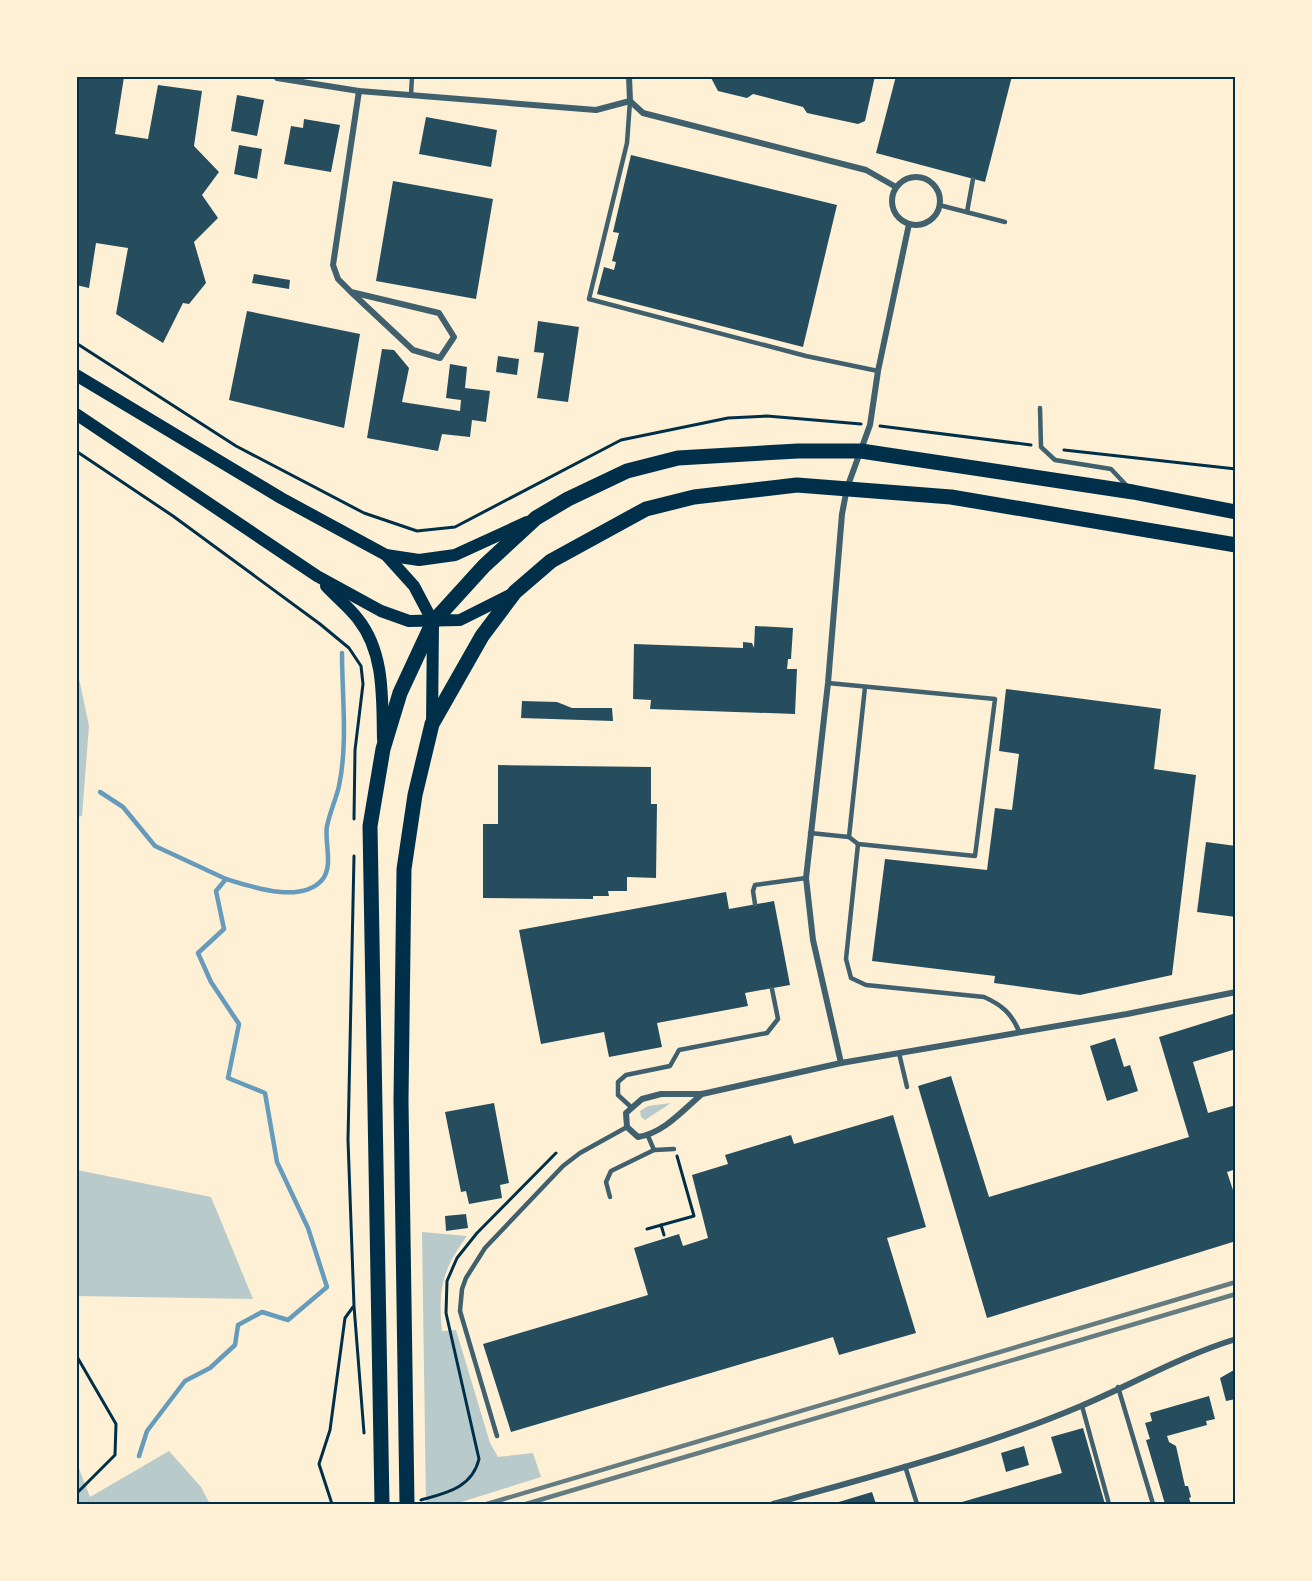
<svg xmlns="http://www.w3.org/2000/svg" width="1312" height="1581" viewBox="0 0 1312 1581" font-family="'Fira Sans Condensed',sans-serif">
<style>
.green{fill:#b9caca}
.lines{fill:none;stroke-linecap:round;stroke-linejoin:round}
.stream{stroke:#669bbc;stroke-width:4.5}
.building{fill:#264d5e}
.path{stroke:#003049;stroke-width:3}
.service{stroke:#3f606c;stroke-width:4.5}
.minor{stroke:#3f606c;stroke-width:6}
.secondary{stroke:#003049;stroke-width:12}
.primary{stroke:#003049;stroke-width:15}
.rail{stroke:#657d81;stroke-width:4.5}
.neatline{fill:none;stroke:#003049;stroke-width:2}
</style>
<rect width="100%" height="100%" fill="#fdf0d5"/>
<g class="green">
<polygon points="77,669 89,726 82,816 77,817"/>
<polygon points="671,1103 645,1120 641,1117 640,1111 648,1106"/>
<polygon points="77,1170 211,1197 253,1299 77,1296"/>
<path d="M422 1232 467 1236C442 1270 438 1289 442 1331L456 1330 490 1443 498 1457 533 1453 541 1477 455 1504H426Z"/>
<polygon points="169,1451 201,1487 210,1504 77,1504 76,1461 90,1497"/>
</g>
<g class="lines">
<g class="stream">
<polyline points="100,792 123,807 155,846 226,879"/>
<path d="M139 1456 147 1431 185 1381 210 1368 235 1345 238 1325 262 1312 288 1320 327 1287 308 1228 277 1162 265 1093 228 1078 239 1024 211 982 198 953 224 929 216 891 226 879C252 887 301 904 322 880 334 866 324 841 327 826 330 812 336 799 339 786 348 743 342 696 342 653"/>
</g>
</g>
<g class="building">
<polygon points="78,76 124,77 115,134 148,139 158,85 202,91 194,146 219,172 202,195 218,218 194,242 206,283 189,304 183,303 163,343 116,314 128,248 96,243 89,288 76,285"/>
<polygon points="710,76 875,76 865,121 858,124 807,113 803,107 753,94 747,98 718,91"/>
<polygon points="896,76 1012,76 985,182 876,153"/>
<polygon points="237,95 264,100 257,136 231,131"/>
<polygon points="426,117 497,130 491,167 419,154"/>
<polygon points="304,119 340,125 331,172 284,164 291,126 303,128"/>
<polygon points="239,145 262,149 257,179 234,174"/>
<polygon points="631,155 837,205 803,347 597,294 604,267 614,270 616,262 612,261 619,233 613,232"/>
<polygon points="393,181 493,199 476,299 376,281"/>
<polygon points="254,274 290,280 289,289 252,283"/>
<polygon points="247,311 360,334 344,428 229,400"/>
<polygon points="538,321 579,327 568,402 537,398 544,353 534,352"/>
<polygon points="382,349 394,350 409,368 402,402 460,411 461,400 446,398 450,364 467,367 465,388 490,391 486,422 472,420 470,437 442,434 438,451 367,438"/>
<polygon points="498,356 519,359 517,375 496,372"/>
<polygon points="755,626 793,628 791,659 788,659 787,669 797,669 795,714 650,709 651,700 633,699 634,644 743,648 743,642 752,643 754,648"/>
<polygon points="1006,689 1161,709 1154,769 1196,775 1172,975 1080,995 994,983 995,976 872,961 885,859 987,870 995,808 1012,810 1019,754 999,751"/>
<polygon points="522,701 557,702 572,708 612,708 613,721 521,718"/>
<polygon points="498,765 651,767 651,804 657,804 656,878 627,877 627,891 608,891 609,896 593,896 593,899 483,898 483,824 498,824"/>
<polygon points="1206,842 1236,846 1236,917 1197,912"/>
<polygon points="726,892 729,909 774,901 790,985 745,993 748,1006 657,1023 662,1047 609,1057 604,1032 541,1044 519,930"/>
<polygon points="1236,1013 1236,1049 1193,1062 1208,1113 1236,1105 1236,1169 1227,1172 1236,1199 1236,1241 987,1318 918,1086 951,1076 989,1197 1189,1137 1159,1037"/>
<polygon points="1115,1038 1124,1067 1130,1065 1138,1091 1107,1101 1090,1046"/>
<polygon points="494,1103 509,1183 500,1185 502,1198 469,1204 466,1191 461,1192 445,1112"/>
<polygon points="893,1115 926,1227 887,1238 916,1333 839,1355 833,1337 511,1432 483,1344 648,1295 634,1248 679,1234 683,1246 708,1238 692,1175 728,1164 725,1155 791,1135 794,1144"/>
<polygon points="466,1214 468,1228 446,1231 445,1216"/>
<polygon points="1234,1370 1236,1399 1226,1401 1220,1378"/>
<polygon points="1209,1396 1215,1419 1206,1421 1207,1425 1167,1436 1169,1442 1176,1446 1185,1486 1188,1486 1191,1497 1189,1498 1191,1504 1165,1504 1146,1440 1150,1439 1145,1423 1152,1421 1150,1413"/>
<polygon points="1083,1428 1105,1504 955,1504 1062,1473 1051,1437"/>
<polygon points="1024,1446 1029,1465 1006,1472 1001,1453"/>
<polygon points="872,1492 876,1504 832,1504"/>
</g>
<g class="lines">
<g class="path">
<polyline points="76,343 236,446 364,513 417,531 455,527 621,440 728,418 767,416 861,424"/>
<polyline points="880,426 1031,445"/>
<polyline points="1064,450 1236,469"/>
<polyline points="76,451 173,516 320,624 349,648 361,666 363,684 355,750 354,819"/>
<polyline points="354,856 348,1140 354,1306 364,1433"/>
<polyline points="661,1225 664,1235"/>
<polyline points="647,1229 694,1216 677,1156"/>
<polyline points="76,1355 116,1424 115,1455 76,1494"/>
<path d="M421 1500C446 1493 472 1488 479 1459L446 1313 447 1281 457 1258 477 1233 556 1153"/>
<polyline points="332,1504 319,1464 330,1430 345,1318 353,1307"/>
</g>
<g class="service">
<polyline points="265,76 276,76"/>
<polyline points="411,95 412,76"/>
<polyline points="630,101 627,143 589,299 806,356 878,371"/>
<polyline points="939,205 1005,222"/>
<polyline points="967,212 973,179"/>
<polyline points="1040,408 1041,447 1055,460 1111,469 1127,486"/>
<polyline points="810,833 849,837 858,844 975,856 995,699 828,683"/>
<polyline points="849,837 865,687"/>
<path d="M858 844 846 959 851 978 866 985 984 997C1002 1005 1011 1013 1019 1031"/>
<polyline points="755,904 753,891 755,885 806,878"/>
<polyline points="899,1053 907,1087"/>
<polyline points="631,1107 618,1095 618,1082 626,1075 670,1066 679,1050 767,1033 778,1019 772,989"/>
<polyline points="648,1136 654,1150"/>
<polyline points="610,1197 606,1182 611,1171 654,1150 674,1149"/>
<polyline points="1118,1387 1153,1504"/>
<polyline points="1082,1406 1109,1504"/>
<polyline points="497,1436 460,1311 462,1289 466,1278 485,1248 563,1166 580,1153 627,1127"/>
<polyline points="905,1466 917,1504"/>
</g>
<g class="minor">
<polyline points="629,76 630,101 643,113 866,170 896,187"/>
<polyline points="277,78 359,91 596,110 630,101"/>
<circle cx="916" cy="201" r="24"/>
<polyline points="909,224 878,371 870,425 847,488 842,514 828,683 806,878 813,940 841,1063 1127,1014 1236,992"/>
<polyline points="351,292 413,350 440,358 454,337 439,313 351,292 338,279 333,265 359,91"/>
<path d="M702 1094C683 1110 664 1133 638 1137L627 1127 626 1113 642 1099 661 1094H702L841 1063"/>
<path d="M773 1504C876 1475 982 1448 1081 1406 1133 1384 1181 1356 1236 1339"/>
</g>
<g class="secondary">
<polyline points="76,375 281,498 386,555 414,586 433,622 432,724"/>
<polyline points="76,414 317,576 381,611 409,621 460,620 514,593"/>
<polyline points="386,555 419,560 455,555 527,522"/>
<path d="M326 586C336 597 349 607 358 619 385 653 382 699 383 739"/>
</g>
<g class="primary">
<polyline points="382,1504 370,826 383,749 400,693 433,622 484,566 536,518 568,499 627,471 678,458 798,451 861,451 1133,492 1236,512"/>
<polyline points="407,1504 401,1101 404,869 415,795 432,724 482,636 515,592 551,561 646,509 694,497 797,485 951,497 1236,545"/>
</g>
<g class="rail">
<polyline points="487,1504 1236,1282"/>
<polyline points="526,1504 1236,1294"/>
</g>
</g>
<rect width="1312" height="1581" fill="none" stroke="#fdf0d5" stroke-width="156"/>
<rect x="78" y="78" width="1156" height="1425" class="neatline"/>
</svg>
